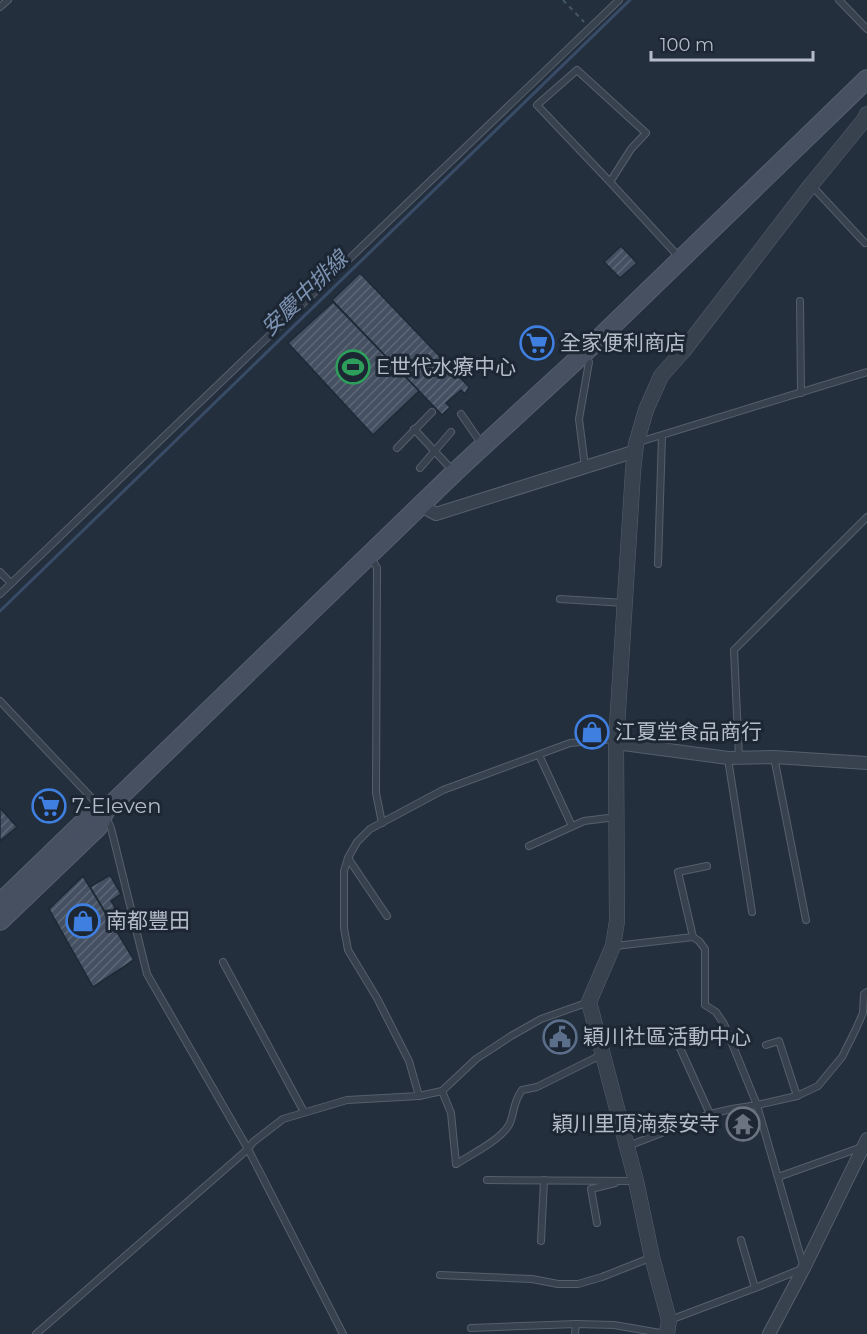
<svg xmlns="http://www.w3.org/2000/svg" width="867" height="1334" viewBox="0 0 867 1334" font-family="Montserrat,'Noto Sans TC',sans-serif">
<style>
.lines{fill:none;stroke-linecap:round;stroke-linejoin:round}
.stream{stroke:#394c67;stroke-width:3}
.building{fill:url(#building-hatch);stroke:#1f2835;stroke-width:1.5}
.service-casing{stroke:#565f6c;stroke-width:8}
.minor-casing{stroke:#565f6c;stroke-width:14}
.tertiary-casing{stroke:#565f6c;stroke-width:16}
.secondary-casing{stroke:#565f6c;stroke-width:20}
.path{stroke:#44595c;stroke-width:2;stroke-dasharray:4.5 4.5;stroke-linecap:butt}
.service{stroke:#38414e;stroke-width:6}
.minor{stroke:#38414e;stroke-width:12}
.tertiary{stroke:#38414e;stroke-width:15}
.secondary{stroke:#465061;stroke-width:18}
.labels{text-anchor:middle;stroke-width:6;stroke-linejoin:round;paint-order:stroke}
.poi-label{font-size:21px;fill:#b4bcc9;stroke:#1d2633;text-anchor:start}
.water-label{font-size:22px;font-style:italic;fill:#7c92b1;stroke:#1d2633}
</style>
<defs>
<pattern id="building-hatch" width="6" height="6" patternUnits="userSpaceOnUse" patternTransform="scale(1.5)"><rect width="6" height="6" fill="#455162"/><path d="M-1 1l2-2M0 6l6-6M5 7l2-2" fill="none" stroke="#5d6877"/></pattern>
</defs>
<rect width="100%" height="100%" fill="#242f3e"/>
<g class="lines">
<polyline class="stream" points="0,611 630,0"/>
</g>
<g class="building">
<polygon points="621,246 637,263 620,278 604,262"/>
<polygon points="360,273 469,387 465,394 461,390 446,403 450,407 442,415 332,300"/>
<polygon points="333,302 419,391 373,435 288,343"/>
<polygon points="531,327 553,349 542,360 520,338"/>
<polygon points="50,788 67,806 48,824 31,806"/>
<polygon points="0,808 17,827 0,841"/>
<polygon points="110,875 121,894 111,901 127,926 117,932 90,887"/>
<polygon points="83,876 134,960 93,987 49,909"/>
<polygon points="562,1020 574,1047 558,1054 546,1027"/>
<polygon points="750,1118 753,1128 737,1133 733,1126 736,1126 735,1122"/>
</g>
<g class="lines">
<defs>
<g id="service">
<polyline points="839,0 867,29"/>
<polyline points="0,7 8,0"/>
<polyline points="610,182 631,149 646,133 577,70 537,105 610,182 679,257"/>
<polyline points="812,186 865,243"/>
<polyline points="800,301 801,393"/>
<polyline points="461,414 481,443"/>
<polyline points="414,429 454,472"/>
<polyline points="639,442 867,372"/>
<polyline points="397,448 432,412"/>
<polyline points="585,467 579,419 589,362 585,355"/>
<polyline points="420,468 451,432"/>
<polyline points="370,556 377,568 376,793 382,823"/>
<polyline points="658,564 662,436"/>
<polyline points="0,572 11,583"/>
<polyline points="0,594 619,0"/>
<polyline points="560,599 625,603"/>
<polyline points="0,701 103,810"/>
<polyline points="539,755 572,826"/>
<polyline points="774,757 806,920"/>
<polyline points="739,758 734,650 867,517"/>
<polyline points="728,759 752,912"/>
<polyline points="529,846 584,821 616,817"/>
<polyline points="348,858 387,916"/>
<polyline points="693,937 678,872 707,866"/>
<polyline points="615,946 693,937 699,941 705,949 705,1005 716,1012 724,1024 757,1105 804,1268 755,1288 670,1320"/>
<polyline points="223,962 304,1112"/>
<polyline points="675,1037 710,1114"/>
<polyline points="766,1045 779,1041 797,1096"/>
<path d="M442 1091 451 1113 456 1164C472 1154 499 1141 509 1125 515 1113 512 1104 522 1090L537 1087 601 1055"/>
<polyline points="419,1096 442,1091 476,1059 511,1036 541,1019 589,1002"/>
<polyline points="628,1146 710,1114 732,1109 757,1105 797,1096 818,1086 842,1057 855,1031 863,1013 864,994 867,992"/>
<polyline points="778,1177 862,1147"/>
<polyline points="487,1180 636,1181"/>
<polyline points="597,1223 591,1189 615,1183"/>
<polyline points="741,1240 755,1288"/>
<polyline points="541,1241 544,1180"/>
<polyline points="440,1275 532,1279 558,1284 578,1284 602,1277 650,1258"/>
<polyline points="471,1328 576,1324 614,1325 666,1334"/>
<polyline points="36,1334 248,1149 147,974 111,828 107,819"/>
<polyline points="343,1334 248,1149 253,1142 283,1119 347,1100 419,1096 409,1061 377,998 348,950 344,928 344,871 348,858 357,842 370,829 443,790 570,743 616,739"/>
<polyline points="575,1334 576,1324"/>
</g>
<g id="minor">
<polyline points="421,506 436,514 636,451"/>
<polyline points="616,743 728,758 774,757 867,763"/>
<polyline points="769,1334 804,1268 867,1139"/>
</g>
<polyline id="tertiary" points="667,1334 669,1320 652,1257 636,1181 589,1002 613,946 617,921 616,743 633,471 636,444 646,410 661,376 684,350 811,185 864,120 867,114"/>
<g id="secondary">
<polyline points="0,903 90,816 105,811"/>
<polyline points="0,921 98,827 105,811 455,472 584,353 867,79"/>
</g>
</defs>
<use href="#service" class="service-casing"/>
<use href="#minor" class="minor-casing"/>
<use href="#tertiary" class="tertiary-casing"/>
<use href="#secondary" class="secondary-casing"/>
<polyline class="path" points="563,0 584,22"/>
<use href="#service" class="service"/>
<use href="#minor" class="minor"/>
<use href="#tertiary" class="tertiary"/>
<use href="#secondary" class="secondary"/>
</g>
<defs>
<symbol id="supermarket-ring" viewBox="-11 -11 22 22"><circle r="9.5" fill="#1d2633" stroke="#3f7fe0" stroke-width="1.5"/><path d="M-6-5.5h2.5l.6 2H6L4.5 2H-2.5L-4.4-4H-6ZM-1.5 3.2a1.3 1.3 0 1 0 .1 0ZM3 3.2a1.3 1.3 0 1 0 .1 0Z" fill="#3f7fe0"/></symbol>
<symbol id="stadium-ring" viewBox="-11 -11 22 22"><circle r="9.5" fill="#1d2633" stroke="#2e9e5b" stroke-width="1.5"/><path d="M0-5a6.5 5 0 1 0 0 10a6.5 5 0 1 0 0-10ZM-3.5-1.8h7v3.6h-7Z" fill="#2e9e5b"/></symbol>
<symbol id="shop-ring" viewBox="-11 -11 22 22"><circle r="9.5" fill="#1d2633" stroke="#3f7fe0" stroke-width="1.5"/><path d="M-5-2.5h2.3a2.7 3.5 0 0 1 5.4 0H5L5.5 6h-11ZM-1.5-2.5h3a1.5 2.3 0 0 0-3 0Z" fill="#3f7fe0"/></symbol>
<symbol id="civic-ring" viewBox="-11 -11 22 22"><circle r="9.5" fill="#1d2633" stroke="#5c6f8a" stroke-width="1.5"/><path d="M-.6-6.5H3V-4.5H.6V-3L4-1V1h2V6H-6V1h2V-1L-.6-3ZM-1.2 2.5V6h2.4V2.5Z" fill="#5c6f8a"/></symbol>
<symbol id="temple-ring" viewBox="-11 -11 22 22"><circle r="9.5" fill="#1d2633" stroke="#6b7280" stroke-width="1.5"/><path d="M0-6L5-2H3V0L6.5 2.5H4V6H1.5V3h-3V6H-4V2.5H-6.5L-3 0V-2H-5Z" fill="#6b7280"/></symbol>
</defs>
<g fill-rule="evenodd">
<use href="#supermarket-ring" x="518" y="324" width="38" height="38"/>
<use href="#stadium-ring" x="334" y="348" width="38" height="38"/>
<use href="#shop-ring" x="573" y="713" width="38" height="38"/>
<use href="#supermarket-ring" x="30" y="787" width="38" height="38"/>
<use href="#shop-ring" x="64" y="902" width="38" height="38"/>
<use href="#civic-ring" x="541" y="1018" width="38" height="38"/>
<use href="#temple-ring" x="724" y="1105" width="38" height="38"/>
</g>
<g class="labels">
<g class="poi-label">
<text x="560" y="350">全家便利商店</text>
<text x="376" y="374">E世代水療中心</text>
<text x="615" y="739">江夏堂食品商行</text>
<text x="72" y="813">7-Eleven</text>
<text x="106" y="928">南都豐田</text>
<text x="583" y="1044">穎川社區活動中心</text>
<text x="720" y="1131" text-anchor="end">穎川里頂湳泰安寺</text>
</g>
<g class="water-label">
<text transform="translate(304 293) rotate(-44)" y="8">安慶中排線</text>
</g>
</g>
<path d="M651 51v9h162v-9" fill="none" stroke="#b4bcc9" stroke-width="3"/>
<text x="660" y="51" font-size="18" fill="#b4bcc9" stroke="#1d2633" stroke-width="4.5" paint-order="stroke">100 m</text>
</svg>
